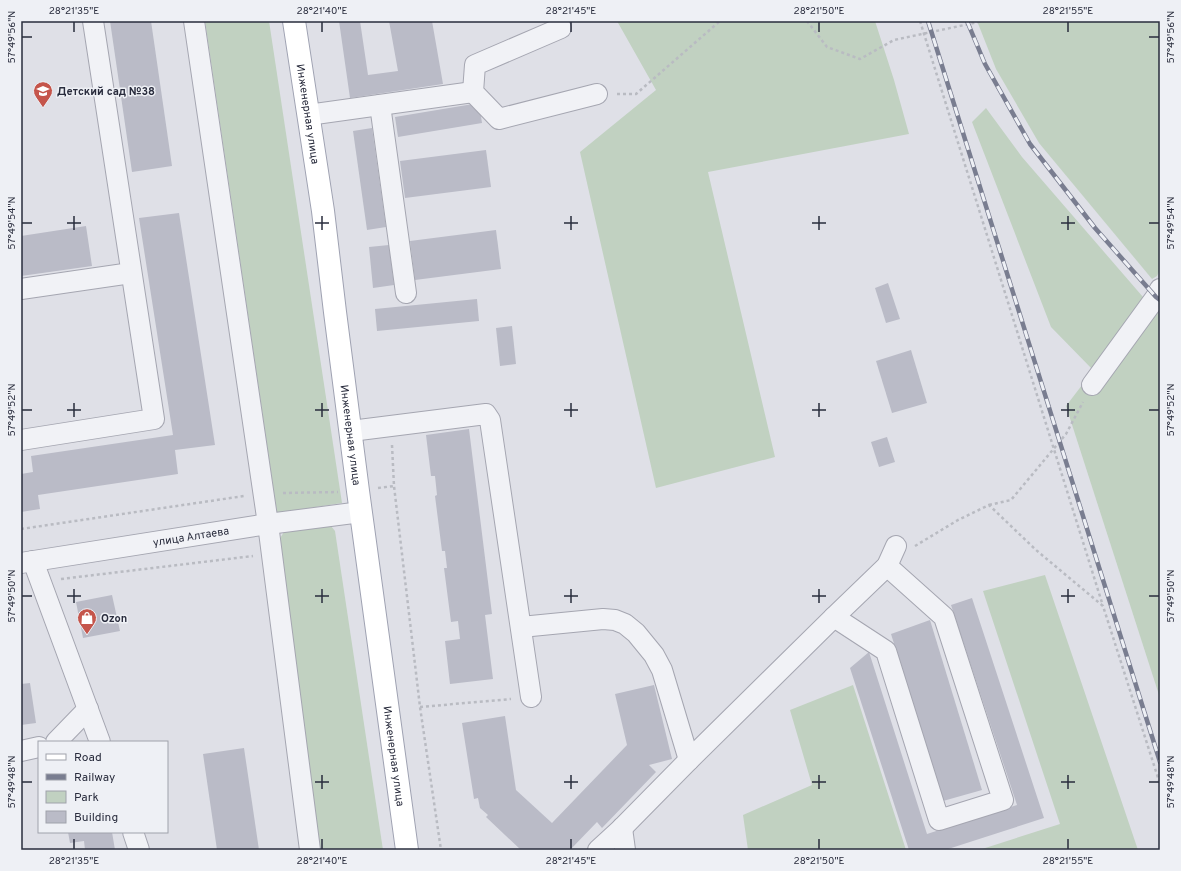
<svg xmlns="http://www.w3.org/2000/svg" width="1181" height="871" viewBox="0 0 1181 871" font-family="Overpass,sans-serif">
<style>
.green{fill:#c1d1c1}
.building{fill:#babbc7}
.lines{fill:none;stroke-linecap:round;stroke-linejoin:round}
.minor-casing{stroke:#a5a6b1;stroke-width:22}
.major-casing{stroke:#9fa2b2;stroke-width:24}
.path{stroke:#b9bbc2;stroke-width:2.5;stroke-dasharray:3 3;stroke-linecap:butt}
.minor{stroke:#f1f2f6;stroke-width:20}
.major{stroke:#fff;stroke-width:22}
.rail-casing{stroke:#797d90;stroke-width:4.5}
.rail{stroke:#eef0f5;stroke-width:3;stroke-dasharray:9;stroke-linecap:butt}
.ticks{fill:none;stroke:#292c3d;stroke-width:1.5}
.labels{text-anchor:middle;stroke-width:3;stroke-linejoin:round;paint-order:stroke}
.poi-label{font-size:11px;font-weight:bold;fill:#292c3d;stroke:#eef0f5;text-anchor:start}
.street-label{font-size:11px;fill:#292c3d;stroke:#eef0f5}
.neatline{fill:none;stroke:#292c3d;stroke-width:1.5}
.ticks-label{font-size:10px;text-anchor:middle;fill:#292c3d}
</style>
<rect width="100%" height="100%" fill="#dfe0e7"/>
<g class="green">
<polygon points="205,21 269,21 342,503 277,513"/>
<polygon points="617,21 875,21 894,80 909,134 708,172 775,457 656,488 580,152 656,90"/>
<polygon points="977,21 1160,21 1160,270 1157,276 1152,279 1039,143 996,69"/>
<polygon points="986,108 1022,157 1143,297 1092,369 1051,327 972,122"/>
<polygon points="1148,299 1160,307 1160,698 1066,406"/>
<polygon points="326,520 335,531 383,850 320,850 277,543 289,524"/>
<polygon points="1045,575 1138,850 979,850 1060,824 983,591"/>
<polygon points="853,685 906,850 748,850 743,815 812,785 790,710"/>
</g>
<g class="building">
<polygon points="110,21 151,21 172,166 132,172"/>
<polygon points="339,21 360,21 368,75 398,71 389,21 432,21 443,84 350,98"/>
<polygon points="479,103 482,123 398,137 395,117"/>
<polygon points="372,128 386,227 367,230 353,131"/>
<polygon points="486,150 491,187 405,198 400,161"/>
<polygon points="179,213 215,445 175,450 178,474 38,495 40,509 21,512 21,474 33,472 31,456 173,435 139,218"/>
<polygon points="86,226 92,266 21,276 21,236"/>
<polygon points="496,230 501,269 415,280 410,241"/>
<polygon points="389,245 394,285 373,288 369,247"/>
<polygon points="888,283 900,319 886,323 875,288"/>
<polygon points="477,299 479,321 377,331 375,309"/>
<polygon points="512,326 516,364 500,366 496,328"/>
<polygon points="911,350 927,403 892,413 876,361"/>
<polygon points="469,429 492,614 485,615 493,679 450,684 445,641 460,639 458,621 451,622 444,568 447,568 445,551 442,551 435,496 437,495 435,476 431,476 426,435"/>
<polygon points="887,437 895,462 879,467 871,442"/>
<polygon points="112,595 120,631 83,638 76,602"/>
<polygon points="972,598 1044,818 945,850 909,850 850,668 869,652 927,834 1017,805 951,605"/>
<polygon points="930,620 982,790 943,801 891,634"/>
<polygon points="30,683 36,723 21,725 21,684"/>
<polygon points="654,685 672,759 649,765 656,772 602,828 597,822 570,850 521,850 486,817 488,815 480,808 478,798 474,799 462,723 505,716 516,790 552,823 627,745 615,694"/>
<polygon points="244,748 259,850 217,850 203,754"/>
<polygon points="68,832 112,832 115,850 85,850 84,841 70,843"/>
</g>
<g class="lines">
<defs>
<g id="minor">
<polyline points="194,21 268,524 310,850"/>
<polyline points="561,28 475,65 473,92 499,119 597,94"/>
<polyline points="380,105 406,293"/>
<polyline points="308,115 473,92"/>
<polyline points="21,289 131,273"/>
<polyline points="1092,385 1156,297 1160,289"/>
<polyline points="351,431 486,414 490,420 531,697"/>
<polyline points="21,440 154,419 93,21"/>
<polyline points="33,561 100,742"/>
<path id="s1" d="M21 563 268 524 361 512"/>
<polyline points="834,617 886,651 939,820 1003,800 944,617 887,566"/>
<polyline points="521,627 603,619 615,620 625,624 636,633 654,655 662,670 689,760"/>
<polyline points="56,742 88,709"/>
<polyline points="21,751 39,747"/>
<polyline points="622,828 625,850"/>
<polyline points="133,832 139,850"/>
<polyline points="598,850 622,828 689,760 834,617 887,566 896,546"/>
</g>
<g id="major">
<path id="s2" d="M294 21 323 211 335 312 358 491 407 850"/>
</g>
</defs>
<use href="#minor" class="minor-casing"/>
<use href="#major" class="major-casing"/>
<g class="path">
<polyline points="807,21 827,47 860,59 894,40 983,21"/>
<polyline points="920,21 1103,606"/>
<polyline points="617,94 636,94 720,21"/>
<polyline points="392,445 394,486 420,707 441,850"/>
<polyline points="378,488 394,486"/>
<polyline points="283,493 338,492"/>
<polyline points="989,505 1011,500 1066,434 1083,402"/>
<polyline points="21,529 244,496"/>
<polyline points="915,546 958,520 989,505 1036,550 1103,606 1160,784"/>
<polyline points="61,579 253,556"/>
<polyline points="420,707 511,699"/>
</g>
<use href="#minor" class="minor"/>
<use href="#major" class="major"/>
<defs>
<g id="rail">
<polyline points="928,21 1160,762"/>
<polyline points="967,21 985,64 1030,144 1095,228 1156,297 1160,300"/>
</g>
</defs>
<use href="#rail" class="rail-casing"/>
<use href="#rail" class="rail"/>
</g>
<path class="ticks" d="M74 22V32M322 22V32M571 22V32M819 22V32M1068 22V32M22 37H32M1149 37H1159M74 216V230M322 216V230M571 216V230M819 216V230M1068 216V230M22 223H32M67 223H81M315 223H329M564 223H578M812 223H826M1061 223H1075M1149 223H1159M74 403V417M322 403V417M571 403V417M819 403V417M1068 403V417M22 410H32M67 410H81M315 410H329M564 410H578M812 410H826M1061 410H1075M1149 410H1159M74 589V603M322 589V603M571 589V603M819 589V603M1068 589V603M22 596H32M67 596H81M315 596H329M564 596H578M812 596H826M1061 596H1075M1149 596H1159M322 775V789M571 775V789M819 775V789M1068 775V789M22 782H32M315 782H329M564 782H578M812 782H826M1061 782H1075M1149 782H1159M74 839V849M322 839V849M571 839V849M819 839V849M1068 839V849"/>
<defs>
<symbol id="school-pin" viewBox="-11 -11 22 30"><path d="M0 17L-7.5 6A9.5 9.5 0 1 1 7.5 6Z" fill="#c5554b" stroke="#eef0f5"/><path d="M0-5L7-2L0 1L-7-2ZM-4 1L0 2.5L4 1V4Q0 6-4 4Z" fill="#fff"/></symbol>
<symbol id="shop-pin" viewBox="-11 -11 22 30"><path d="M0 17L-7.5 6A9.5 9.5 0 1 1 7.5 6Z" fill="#c5554b" stroke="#eef0f5"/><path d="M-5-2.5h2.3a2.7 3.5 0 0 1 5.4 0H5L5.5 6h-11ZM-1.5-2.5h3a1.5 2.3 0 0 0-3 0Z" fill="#fff"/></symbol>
</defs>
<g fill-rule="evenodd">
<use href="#school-pin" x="32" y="80" width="22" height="30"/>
<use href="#shop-pin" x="76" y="607" width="22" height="30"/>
</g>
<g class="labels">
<g class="poi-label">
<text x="57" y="95">Детский сад №38</text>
<text x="101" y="622">Ozon</text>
</g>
<g class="street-label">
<text dy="4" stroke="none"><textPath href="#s2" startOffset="94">Инженерная улица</textPath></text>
<text dy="4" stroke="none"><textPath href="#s2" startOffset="418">Инженерная улица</textPath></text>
<text dy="4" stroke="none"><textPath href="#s1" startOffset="172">улица Алтаева</textPath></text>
<text dy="4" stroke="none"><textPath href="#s2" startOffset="742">Инженерная улица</textPath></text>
</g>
</g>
<rect width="1181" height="871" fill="none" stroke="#eef0f5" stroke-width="44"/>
<rect x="38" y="741" width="130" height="92" fill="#eef0f5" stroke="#9fa2ab"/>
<rect x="46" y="754" width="20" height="6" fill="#ffffff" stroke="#9fa2ab"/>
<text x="74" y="761" font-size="12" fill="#292c3d">Road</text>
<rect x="46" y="774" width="20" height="6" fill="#797d90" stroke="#9fa2ab"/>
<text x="74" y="781" font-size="12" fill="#292c3d">Railway</text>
<rect x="46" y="791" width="20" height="12" fill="#c1d1c1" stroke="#9fa2ab"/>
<text x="74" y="801" font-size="12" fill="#292c3d">Park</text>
<rect x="46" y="811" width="20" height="12" fill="#babbc7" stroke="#9fa2ab"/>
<text x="74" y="821" font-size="12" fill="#292c3d">Building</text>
<rect x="22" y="22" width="1137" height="827" class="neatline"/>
<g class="ticks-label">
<text x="74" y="14">28°21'35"E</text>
<text x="322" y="14">28°21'40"E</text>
<text x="571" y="14">28°21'45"E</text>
<text x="819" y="14">28°21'50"E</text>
<text x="1068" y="14">28°21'55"E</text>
<text transform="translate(11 37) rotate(-90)" y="4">57°49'56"N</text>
<text transform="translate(1170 37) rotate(-90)" y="4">57°49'56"N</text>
<text transform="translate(11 223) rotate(-90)" y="4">57°49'54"N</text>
<text transform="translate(1170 223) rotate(-90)" y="4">57°49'54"N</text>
<text transform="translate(11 410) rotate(-90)" y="4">57°49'52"N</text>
<text transform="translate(1170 410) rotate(-90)" y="4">57°49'52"N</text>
<text transform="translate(11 596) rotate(-90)" y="4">57°49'50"N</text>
<text transform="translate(1170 596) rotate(-90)" y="4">57°49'50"N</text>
<text transform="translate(11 782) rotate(-90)" y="4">57°49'48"N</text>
<text transform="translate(1170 782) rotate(-90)" y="4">57°49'48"N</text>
<text x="74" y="864">28°21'35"E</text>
<text x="322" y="864">28°21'40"E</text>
<text x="571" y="864">28°21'45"E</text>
<text x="819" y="864">28°21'50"E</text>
<text x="1068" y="864">28°21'55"E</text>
</g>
</svg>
